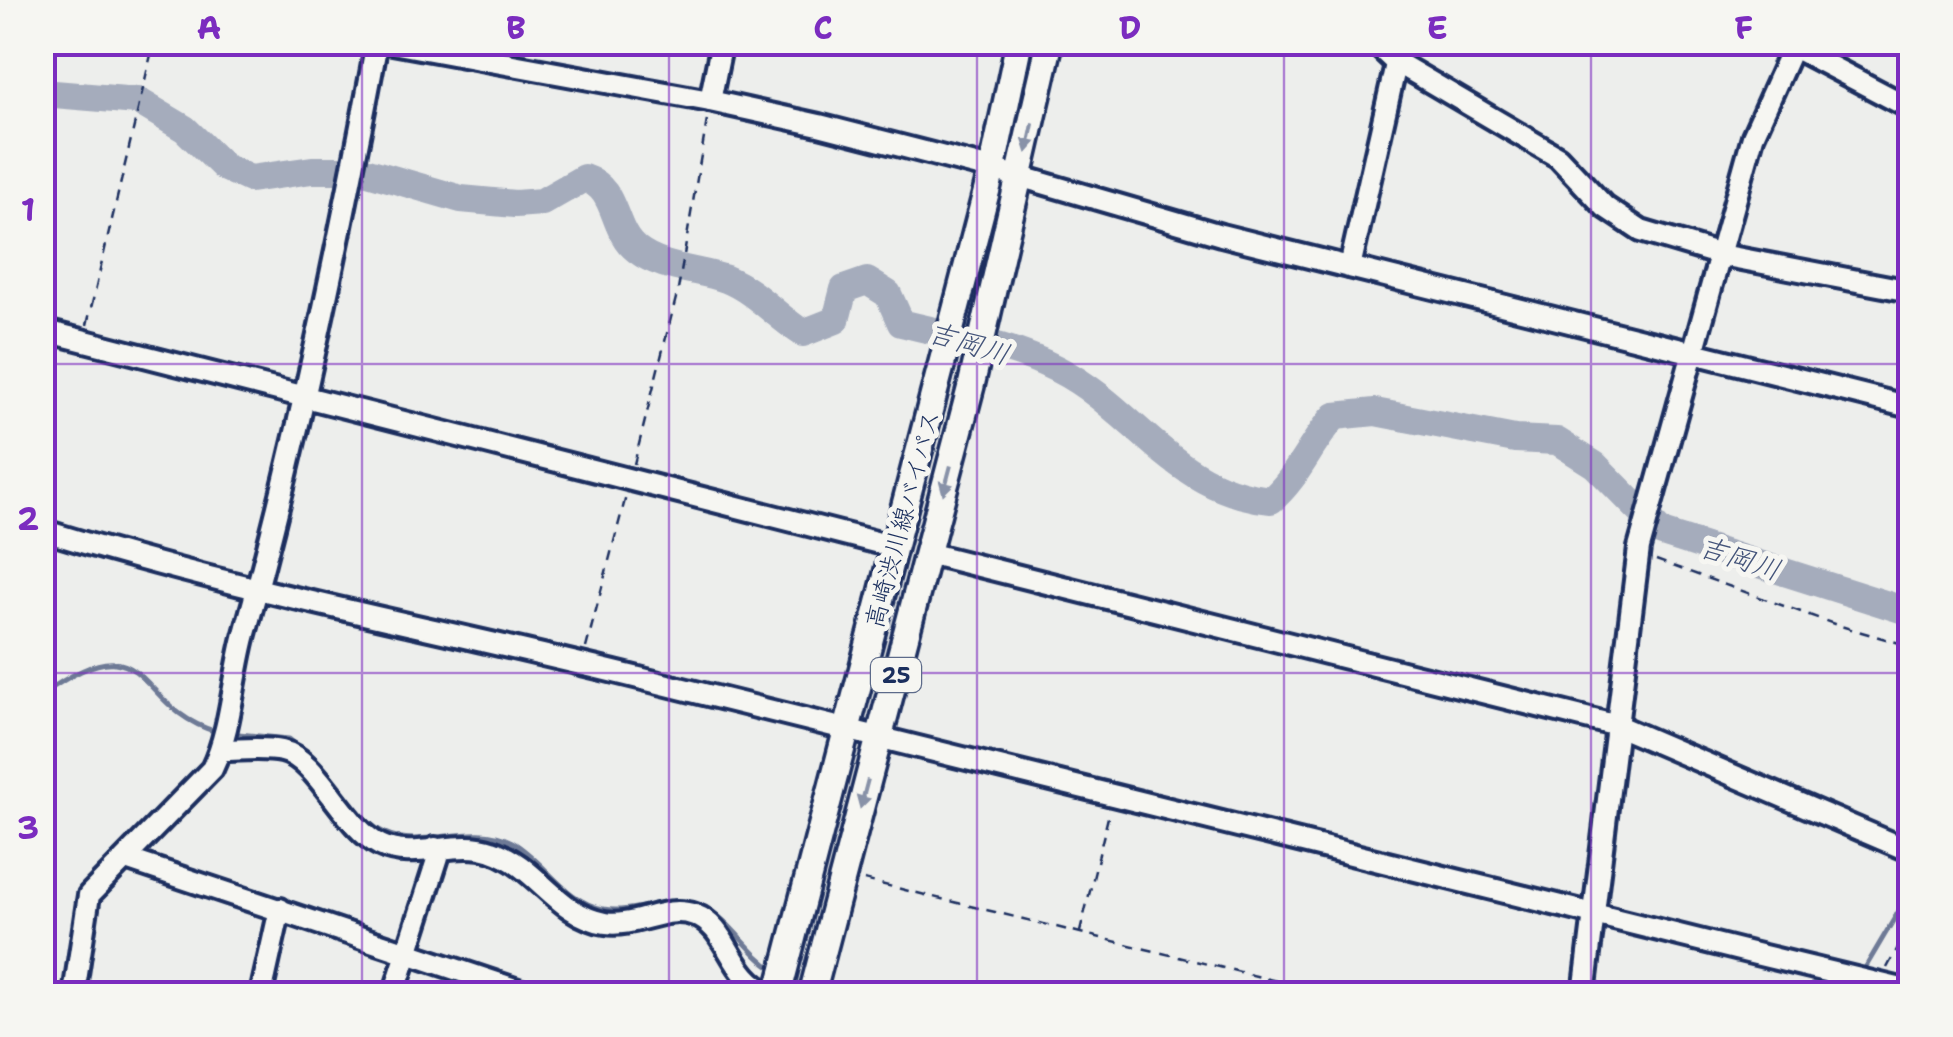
<svg xmlns="http://www.w3.org/2000/svg" width="1953" height="1037" viewBox="0 0 1953 1037" font-family="'Shantell Sans','Klee One',sans-serif">
<style>
.lines{fill:none;stroke-linecap:round;stroke-linejoin:round}
.stream{stroke:#6e7a96;stroke-width:5}
.river{stroke:#a5acbc;stroke-width:28}
.minor-casing{stroke:#1b2f5e;stroke-width:28}
.major-casing{stroke:#1b2f5e;stroke-width:32}
.path{stroke:#1b2f5e;stroke-width:2.5;stroke-dasharray:10 8;stroke-linecap:butt}
.minor{stroke:#f6f6f2;stroke-width:20}
.major{stroke:#f6f6f2;stroke-width:25}
.oneway{fill:#8892a8}
.grid{fill:none;stroke:#7b2cbf;stroke-width:2.5;stroke-opacity:0.55}
.labels{text-anchor:middle;stroke-width:10;stroke-linejoin:round;paint-order:stroke}
.shield{fill:#f6f6f2;stroke:#5d6b8a;stroke-width:2.5}
.shield-label{font-size:22px;font-weight:bold;fill:#1b2f5e}
.street-label{font-size:25px;fill:#1b2f5e;stroke:#f6f6f2}
.water-label{font-size:28px;font-style:italic;fill:#44547a;stroke:#f6f6f2}
.neatline{fill:none;stroke:#7b2cbf;stroke-width:4}
.grid-label{font-size:32px;text-anchor:middle;font-weight:bold;fill:#7b2cbf}
</style>
<rect width="100%" height="100%" fill="#edeeec"/>
<filter id="ink" filterUnits="userSpaceOnUse"><feTurbulence type="fractalNoise" baseFrequency=".01" numOctaves="2"/><feDisplacementMap in="SourceGraphic" scale="20" xChannelSelector="R" yChannelSelector="G"/><feConvolveMatrix kernelMatrix="1 2 1 2 8 2 1 2 1" color-interpolation-filters="sRGB"/></filter>
<g filter="url(#ink)">
<g class="lines">
<g class="stream">
<path d="M42 695C153 614 131 708 217 732"/>
<polyline points="228,733 289,739 314,760"/>
<path d="M331 779C347 796 363 823 385 833 423 851 472 820 512 842 545 861 565 902 603 909 636 915 670 893 701 906 730 917 748 954 775 970"/>
<polyline points="1861,975 1910,892"/>
</g>
<path class="river" d="M42 93 138 101 185 129 224 167 250 179 312 170H361L461 199 515 204 542 202 584 178C619 189 610 229 637 250 661 269 698 269 726 279 756 291 777 317 803 333L836 320 844 289 867 281 888 294 901 323C952 336 1010 344 1057 369 1136 409 1173 491 1271 500 1297 479 1311 442 1335 416L1375 412 1515 439 1557 441 1595 465 1662 533 1910 612"/>
<defs>
<g id="minor">
<polyline points="387,42 710,101 819,125 1022,177 1221,235 1910,407"/>
<polyline points="1374,42 1393,60 1558,157 1605,207 1641,231 1721,255 1910,291"/>
<polyline points="1784,42 1910,108"/>
<polyline points="710,101 722,42"/>
<polyline points="1350,267 1401,42"/>
<polyline points="42,330 895,547"/>
<path d="M42 530C240 592 443 629 643 679 1065 785 1487 890 1910 991"/>
<polyline points="927,553 1618,726 1910,851"/>
<path d="M222 750C241 750 263 747 282 751 317 758 343 826 380 845 413 862 457 838 492 851 537 866 557 915 605 923 636 928 665 904 695 915 730 928 729 978 771 994"/>
<polyline points="126,859 530,994"/>
<path d="M74 994 89 895 212 769C232 728 233 675 246 630 299 437 340 239 377 42"/>
<polyline points="261,994 280,909"/>
<polyline points="394,994 438,857 435,848"/>
<polyline points="1584,994 1639,548 1753,136 1795,42"/>
</g>
<g id="major">
<polyline points="778,994 992,170 1019,42"/>
<polyline points="812,994 971,386 1050,42"/>
</g>
</defs>
<use href="#minor" class="minor-casing"/>
<use href="#major" class="major-casing"/>
<g class="path">
<path d="M1161 42C1222 60 1282 49 1343 42"/>
<polyline points="87,325 154,42"/>
<polyline points="634,464 678,290 707,120"/>
<polyline points="1656,560 1837,625 1910,646"/>
<polyline points="586,648 626,496"/>
<polyline points="864,880 1330,994"/>
<polyline points="1080,932 1109,813"/>
<polyline points="1887,968 1910,925"/>
</g>
<use href="#minor" class="minor"/>
<use href="#major" class="major"/>
</g>
<defs><path id="oneway-solid" d="M-6-.8H1V-3.2L6.5 0L1 3.2V.8H-6Z" transform="scale(2.5)"/></defs>
<g class="oneway">
<use href="#oneway-solid" transform="translate(1030 138) rotate(102)"/>
<use href="#oneway-solid" transform="translate(947 480) rotate(105)"/>
<use href="#oneway-solid" transform="translate(864 794) rotate(105)"/>
</g>
</g>
<path class="grid" d="M362 42V994M669 42V994M977 42V994M1284 42V994M1591 42V994M42 364H1910M42 673H1910"/>
<g class="labels">
<rect class="shield" x="871" y="658" width="50" height="34" rx="8"/>
<g class="shield-label">
<text x="896" y="683">25</text>
</g>
<g class="street-label">
<text transform="translate(902 519) rotate(-75)" y="9">高崎渋川線バイパス</text>
</g>
<g class="water-label">
<text transform="translate(969 343) rotate(17)" y="10">吉岡川</text>
<text transform="translate(1740 558) rotate(18)" y="10">吉岡川</text>
</g>
</g>
<rect width="1953" height="1037" fill="none" stroke="#f6f6f2" stroke-width="110"/>
<rect x="55" y="55" width="1843" height="927" class="neatline"/>
<g class="grid-label">
<text x="209" y="39">A</text>
<text x="516" y="39">B</text>
<text x="823" y="39">C</text>
<text x="1130" y="39">D</text>
<text x="1437" y="39">E</text>
<text x="1744" y="39">F</text>
<text x="28" y="221">1</text>
<text x="28" y="530">2</text>
<text x="28" y="839">3</text>
</g>
</svg>
